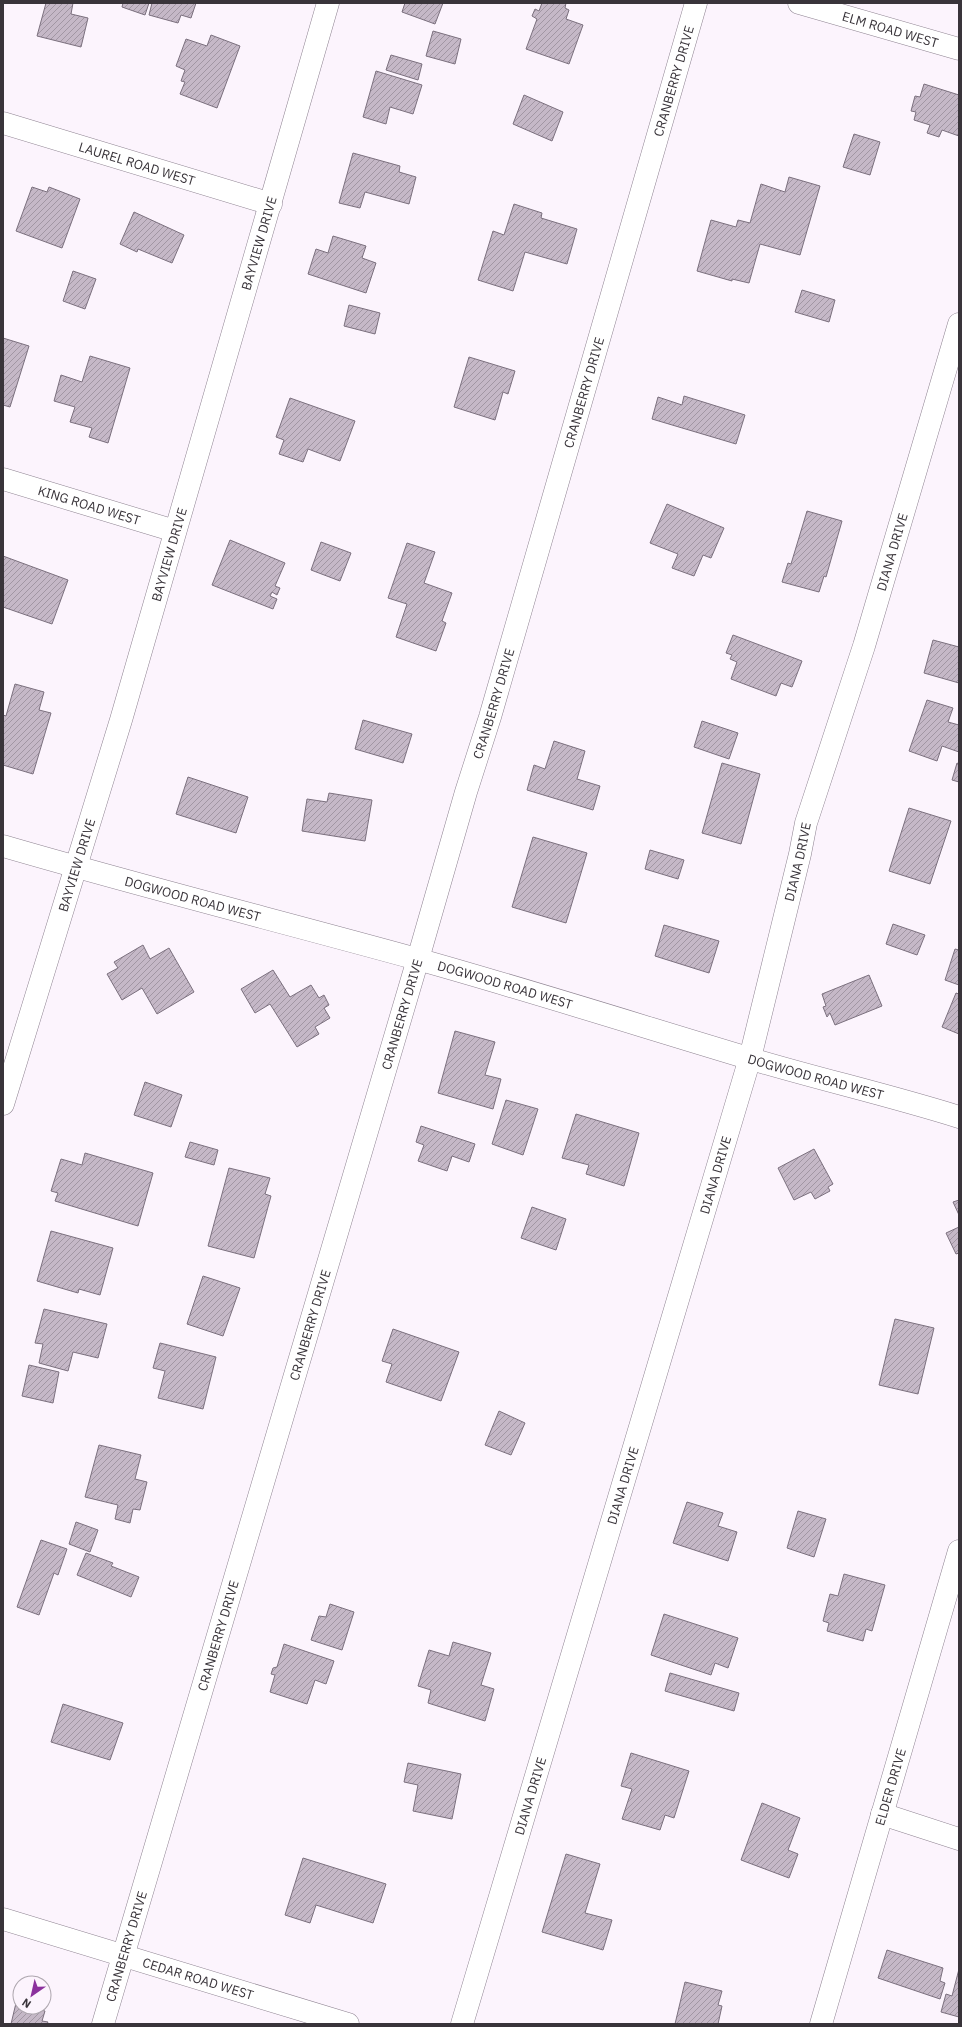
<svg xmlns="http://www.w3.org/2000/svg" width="962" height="2027" font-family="'IBM Plex Sans',sans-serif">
<defs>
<pattern id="building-hatch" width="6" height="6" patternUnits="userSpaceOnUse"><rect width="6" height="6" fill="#c5b8c7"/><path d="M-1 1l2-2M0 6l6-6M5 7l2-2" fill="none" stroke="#a196a3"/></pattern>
</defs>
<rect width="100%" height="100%" fill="#fcf4fd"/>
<path fill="url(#building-hatch)" stroke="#7b707e" d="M46,3H73L71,14L88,18L81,47L37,36Z
M123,3H149L145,15L122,7Z
M152,3H196L191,18L181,15L178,23L149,15Z
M405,3H443L435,24L402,12Z
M542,3H566L565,8L569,10L566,19L583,25L569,64L526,49L537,19L532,16L535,9L539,11Z
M433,31L461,39L455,64L426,56Z
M211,35L240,46L217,108L180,94L185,82L181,81L185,70L176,66L186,39L207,46Z
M391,55L422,64L418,80L386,70Z
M376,71L422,85L413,114L390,107L386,124L363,117Z
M924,84L959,95V136L942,130L939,137L927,133L930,125L914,120L916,112L911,111L915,96L920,97Z
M524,95L563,112L552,141L513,124Z
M854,134L880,142L870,175L843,167Z
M353,153L400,166L399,172L416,177L409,204L365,192L360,208L339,203Z
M789,177L820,186L800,255L760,244L749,283L732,279V281L697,271L711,220L736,227L738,220L750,223L761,184L785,192Z
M32,187L47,192L49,187L80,199L62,248L16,231Z
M514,204L542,213L541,218L577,229L567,264L525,252L513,291L478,280L493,231L504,235Z
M134,212L184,235L172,263L138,249L137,252L120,244Z
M333,236L366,246L362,258L376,263L366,293L308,274L316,249L328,253Z
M73,271L96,279L85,309L63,301Z
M802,290L835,300L829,322L795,312Z
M349,305L380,313L375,334L344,326Z
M3,338L29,346L10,407L3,405Z
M90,356L130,368L108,443L89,437L92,428L70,422L75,407L54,401L61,375L82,382Z
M469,357L515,371L508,394L503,392L495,420L454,407Z
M684,396L745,415L736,444L652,419L658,397L682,405Z
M290,398L355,421L340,461L308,449L303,462L279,454L284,440L276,437Z
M667,504L724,528L711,558L703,555L694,576L672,568L678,554L650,543Z
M807,511L842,521L826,577L824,576L819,592L782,582L788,563L791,564Z
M230,540L285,563L275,586L280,588L277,595L272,592L270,596L277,599L273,609L212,585Z
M321,542L351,553L340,581L311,570Z
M407,543L435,552L424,583L452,593L442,621L446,623L436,651L396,637L407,604L388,598Z
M3,556L68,580L52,624L3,607Z
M733,635L802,661L792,687L781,683L776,696L731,679L737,662L730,659L732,655L726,653Z
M933,640L959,647V683L924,673Z
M15,684L44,692L39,710L51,713L33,774L3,765V715L6,716Z
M927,700L953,708L948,722L959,725V752L942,746L937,761L909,751Z
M363,720L412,734L403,763L355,749Z
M702,721L738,733L729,759L694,747Z
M554,741L585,751L577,779L600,786L593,810L527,790L534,765L545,769Z
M722,763L760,774L741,844L702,833Z
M957,763L959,764V782L952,780Z
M188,777L248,797L236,833L176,814Z
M329,793L372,800L365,841L302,831L307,799L327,802Z
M909,808L951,821L930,884L889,871Z
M533,837L587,853L566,923L512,907Z
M650,850L684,860L678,879L645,869Z
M893,924L925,935L917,955L886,944Z
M664,925L719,941L709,973L655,956Z
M143,945L150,959L169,948L194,992L157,1014L142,988L122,1000L107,974L118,968L114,962Z
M955,949L959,950V985L945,980Z
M273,970L290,997L311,985L319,998L324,995L329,1005L324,1008L330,1018L315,1027L319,1034L297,1047L270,1004L255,1013L241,989Z
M869,975L882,1006L835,1025L830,1013L827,1017L823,1007L826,1006L822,994Z
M956,993L959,994V1034L942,1027Z
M455,1031L495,1042L485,1075L501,1079L493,1109L438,1093Z
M145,1082L182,1095L171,1127L134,1115Z
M506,1100L538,1109L523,1155L492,1144Z
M576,1114L639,1133L624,1186L586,1174L589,1165L562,1158Z
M421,1126L475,1144L469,1162L452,1156L447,1171L418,1161L424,1145L416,1142Z
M190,1142L218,1150L214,1165L185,1157Z
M814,1149L833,1184L828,1187L830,1191L815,1199L811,1192L794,1200L778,1168Z
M85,1153L153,1173L138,1226L55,1201L58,1193L51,1191L61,1159L82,1165Z
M229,1168L270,1178L265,1194L271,1196L254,1258L208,1246Z
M959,1200V1215L953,1202Z
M532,1207L566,1219L556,1250L521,1238Z
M959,1227V1253L956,1254L946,1233Z
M51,1231L113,1248L100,1295L79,1289L78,1293L37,1281Z
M203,1276L240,1288L223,1336L187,1324Z
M44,1309L107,1324L98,1358L73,1352L68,1371L39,1363L43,1344L35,1343Z
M895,1319L934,1328L918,1394L879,1385Z
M393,1329L459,1352L441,1401L386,1382L392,1364L382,1361Z
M160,1343L216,1357L203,1409L158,1398L165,1371L153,1368Z
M29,1365L59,1372L53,1403L22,1396Z
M499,1411L525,1423L511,1455L485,1445Z
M99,1445L141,1455L135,1479L147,1482L140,1510L133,1509L130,1523L115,1519L118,1505L85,1497Z
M687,1502L723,1513L718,1526L737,1532L728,1561L673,1543Z
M798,1511L826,1519L814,1557L787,1548Z
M76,1522L98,1530L90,1552L69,1544Z
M41,1540L67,1549L58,1575L54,1573L39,1615L17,1607Z
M86,1553L113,1563L111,1566L139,1577L131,1597L77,1575Z
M844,1574L885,1585L872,1631L866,1629L863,1641L827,1631L829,1623L823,1621L830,1594L838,1596Z
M330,1604L354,1612L342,1650L311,1640L319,1616L326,1617Z
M664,1614L738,1638L728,1668L715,1663L711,1675L651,1655Z
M453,1642L491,1653L481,1685L494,1689L485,1721L428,1703L431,1690L418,1686L429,1650L449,1656Z
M284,1644L334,1661L326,1684L315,1680L307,1704L270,1692L275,1675L271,1674L273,1668L277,1667Z
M670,1673L739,1693L734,1711L665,1691Z
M63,1704L123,1723L110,1760L51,1742Z
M631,1753L689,1771L674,1818L665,1815L660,1830L622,1819L632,1789L621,1786Z
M408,1763L461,1774L452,1819L413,1811L418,1785L404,1782Z
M762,1803L800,1818L788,1850L798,1854L789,1878L741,1860Z
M566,1854L600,1864L585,1913L612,1920L603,1950L542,1932Z
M303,1858L386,1884L373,1923L316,1905L310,1923L285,1915Z
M887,1950L943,1968L940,1981L945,1983L940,1999L878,1978Z
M959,1969V2017L941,2012L946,1994L952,1996Z
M685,1982L722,1991L718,2005L722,2006L718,2024H675Z
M16,2003L20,2004V2007H31L45,2011L42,2021L48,2022L47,2024H11Z"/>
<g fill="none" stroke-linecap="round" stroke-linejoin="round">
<g stroke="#8f8492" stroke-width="23">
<g id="minor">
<path id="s1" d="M799,3L959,49"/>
<path id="s2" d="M3,123L271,204"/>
<path id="s3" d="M3,479L175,531"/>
<path id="s4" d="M3,846C140,886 279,921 417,959C528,990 638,1025 748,1058C818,1079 889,1095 959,1117"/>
<path id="s5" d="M3,1104L121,720L328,3"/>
<path d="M882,1814L959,1839"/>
<path id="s6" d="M3,1919L348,2024"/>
<path id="s7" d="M103,2024L418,959L466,792L490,717L696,3"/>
<path id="s8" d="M462,2024L750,1058L800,854L806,823L864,646L959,324"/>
<path id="s9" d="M821,2024L959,1551"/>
</g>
</g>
<use href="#minor" stroke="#fff" stroke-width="22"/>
</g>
<g text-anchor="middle" stroke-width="3" stroke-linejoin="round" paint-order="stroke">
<g font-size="13" fill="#39343a" stroke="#fcf4fd">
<text dy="5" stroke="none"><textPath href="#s1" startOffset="95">ELM ROAD WEST</textPath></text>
<text dy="5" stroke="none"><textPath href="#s7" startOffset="2025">CRANBERRY DRIVE</textPath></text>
<text dy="5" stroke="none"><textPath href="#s2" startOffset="140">LAUREL ROAD WEST</textPath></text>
<text dy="5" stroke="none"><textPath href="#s5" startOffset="898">BAYVIEW DRIVE</textPath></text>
<text dy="5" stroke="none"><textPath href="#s7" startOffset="1701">CRANBERRY DRIVE</textPath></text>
<text dy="5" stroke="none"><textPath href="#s3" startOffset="90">KING ROAD WEST</textPath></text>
<text dy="5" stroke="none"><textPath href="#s8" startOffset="1534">DIANA DRIVE</textPath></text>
<text dy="5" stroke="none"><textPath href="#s5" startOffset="574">BAYVIEW DRIVE</textPath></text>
<text dy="5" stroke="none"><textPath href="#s7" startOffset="1377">CRANBERRY DRIVE</textPath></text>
<text dy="5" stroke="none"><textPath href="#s8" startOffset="1210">DIANA DRIVE</textPath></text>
<text dy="5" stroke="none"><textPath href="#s5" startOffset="250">BAYVIEW DRIVE</textPath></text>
<text dy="5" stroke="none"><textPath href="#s4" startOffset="197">DOGWOOD ROAD WEST</textPath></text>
<text dy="5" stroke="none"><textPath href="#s4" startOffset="521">DOGWOOD ROAD WEST</textPath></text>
<text dy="5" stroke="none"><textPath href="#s7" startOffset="1053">CRANBERRY DRIVE</textPath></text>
<text dy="5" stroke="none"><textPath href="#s4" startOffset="845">DOGWOOD ROAD WEST</textPath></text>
<text dy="5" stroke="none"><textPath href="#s8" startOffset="886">DIANA DRIVE</textPath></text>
<text dy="5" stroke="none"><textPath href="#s7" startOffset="729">CRANBERRY DRIVE</textPath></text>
<text dy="5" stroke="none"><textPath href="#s8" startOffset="562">DIANA DRIVE</textPath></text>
<text dy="5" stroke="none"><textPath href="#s7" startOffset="405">CRANBERRY DRIVE</textPath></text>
<text dy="5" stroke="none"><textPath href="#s9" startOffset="247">ELDER DRIVE</textPath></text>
<text dy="5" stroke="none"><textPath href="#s8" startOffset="238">DIANA DRIVE</textPath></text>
<text dy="5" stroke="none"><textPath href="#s7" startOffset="81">CRANBERRY DRIVE</textPath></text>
<text dy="5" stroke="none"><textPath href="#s6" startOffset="204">CEDAR ROAD WEST</textPath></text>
</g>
</g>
<rect width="962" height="2027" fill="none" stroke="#39343a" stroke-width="8"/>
<g transform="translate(32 1995) rotate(214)"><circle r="19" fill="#fcf4fd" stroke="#aea7af"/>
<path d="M0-3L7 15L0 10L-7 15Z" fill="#8b319d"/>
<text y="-6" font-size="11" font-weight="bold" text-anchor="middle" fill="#39343a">N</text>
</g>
</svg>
